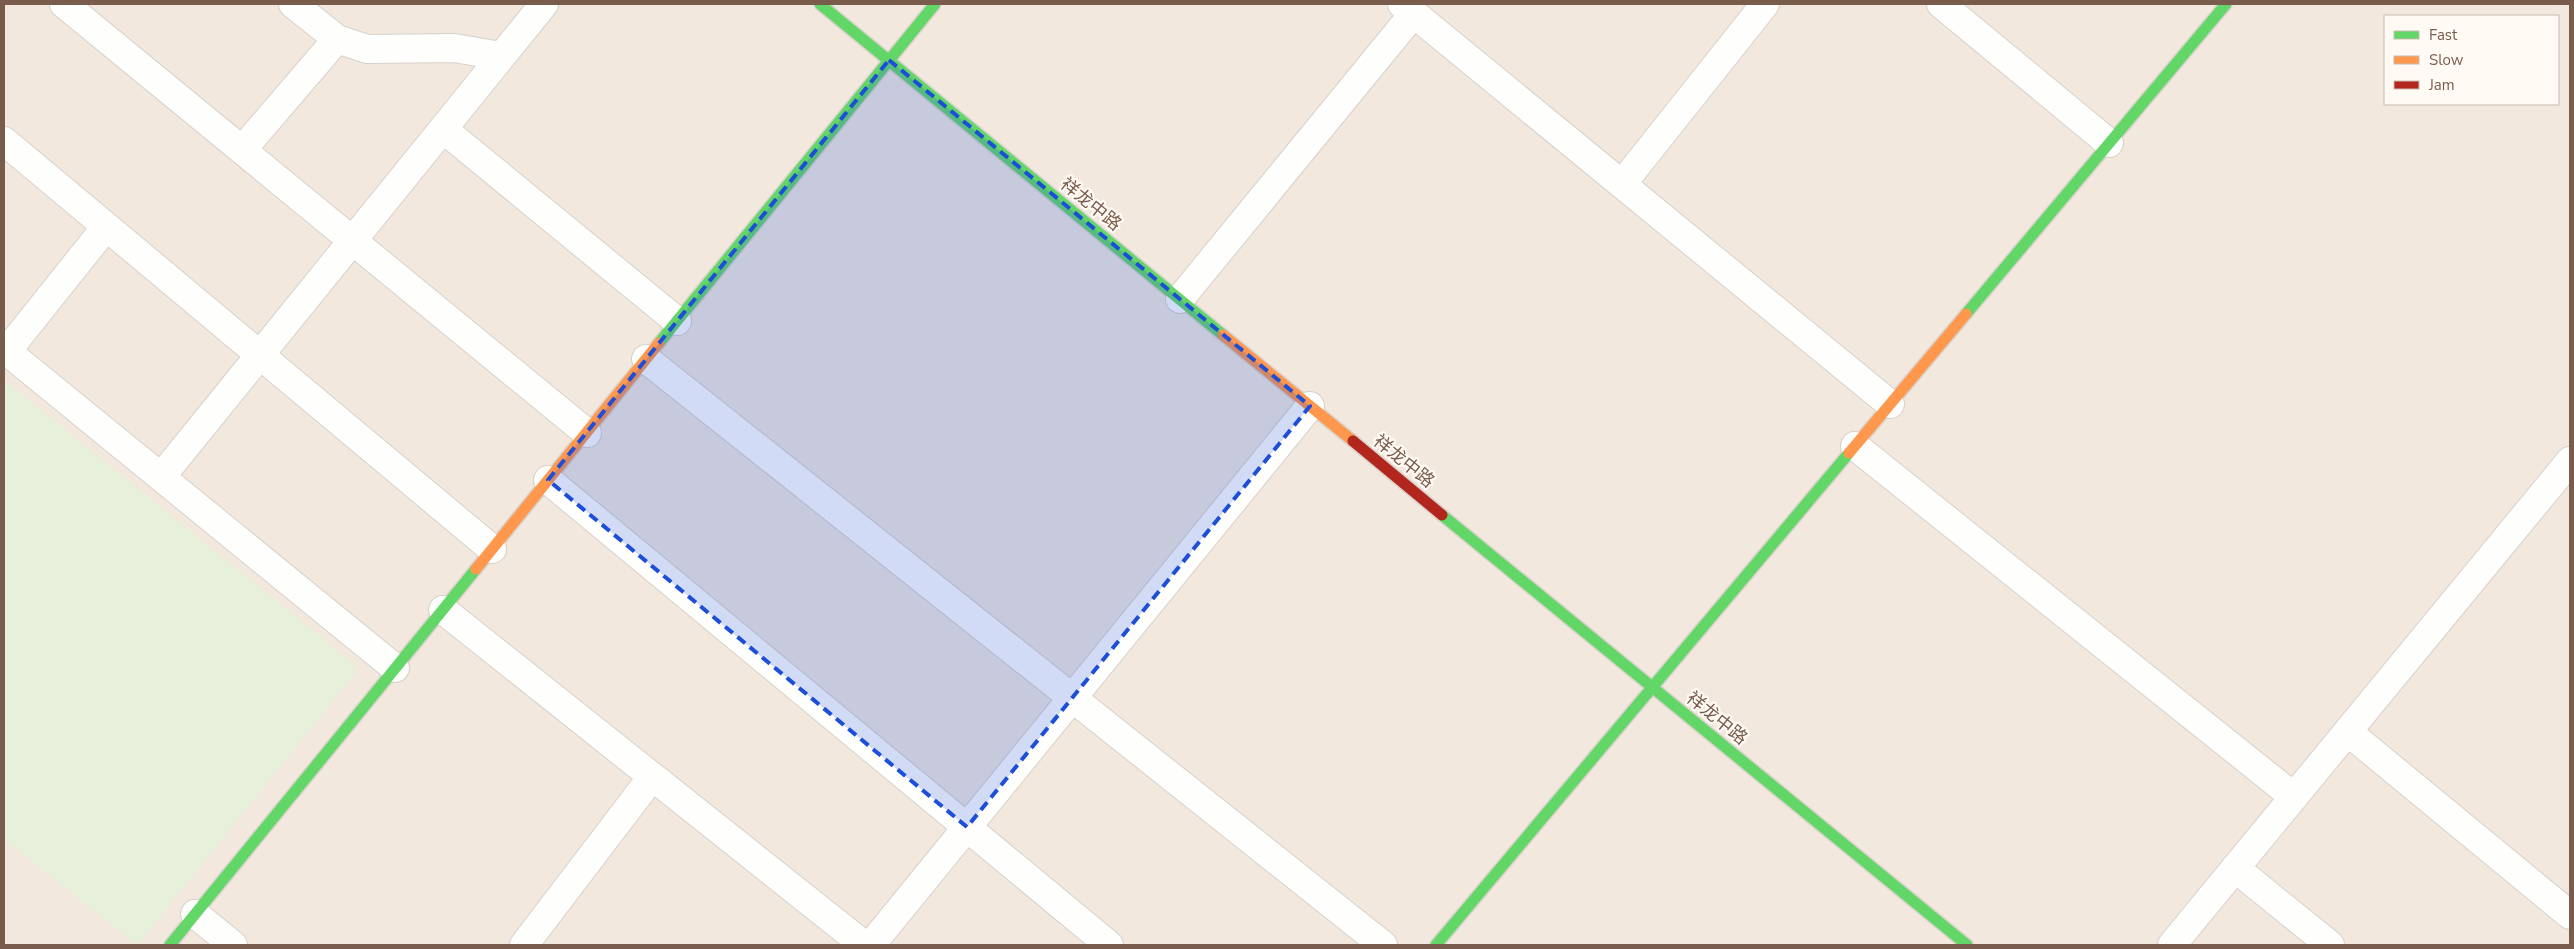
<svg xmlns="http://www.w3.org/2000/svg" width="2574" height="949" font-family="'Nunito Sans','Noto Sans SC',sans-serif">
<rect width="100%" height="100%" fill="#f9f5f0"/>
<path fill="#f2e8de" fill-rule="evenodd" d="M4,4H2570V945H4ZM2385,16H2558V104H2385Z"/>
<path fill="#e7f0db" d="M4,380L359,668L137,945L4,839Z"/>
<g fill="none" stroke-linecap="round" stroke-linejoin="round">
<g stroke="#d7d1cb" stroke-width="30">
<path id="street" d="M64,4L587,433
M293,4L337,39L367,49L454,48L501,56
M1402,4L1890,404
M1941,4L2109,143
M443,129L677,321
M4,141L492,549
M242,150L337,39
M1622,184L1765,4
M1180,299L1414,13
M4,349L395,668
M7,351L106,227
M646,359L1383,945
M1855,446L2294,797
M161,477L544,4
M548,480L1109,945
M443,610L864,945
M2348,732L2570,915
M2235,868L2330,945
M195,914L233,945
M524,945L652,777
M871,945L1310,406
M2172,945L2570,461"/>
</g>
<g stroke="#d9d2cb" stroke-width="14">
<path id="fast" d="M820,4L1223,335
M1966,314L2226,4
M659,343L935,4
M1442,515L1967,945
M170,945L476,569
M1436,945L1849,453"/>
</g>
<g stroke="#d9d2cb" stroke-width="14">
<path id="slow" d="M1223,335L1353,441
M1849,453L1966,314
M476,569L659,343"/>
</g>
<g stroke="#d9d2cb" stroke-width="14">
<path id="jam" d="M1353,441L1442,515"/>
</g>
<use href="#street" stroke="#fefefd" stroke-width="28"/>
<use href="#fast" stroke="#63d668" stroke-width="11"/>
<use href="#slow" stroke="#ff974d" stroke-width="11"/>
<use href="#jam" stroke="#b3261e" stroke-width="11"/>
</g>
<path fill="#1d4ed8" fill-opacity="0.2" stroke="#1d4ed8" stroke-width="4" stroke-dasharray="10 6" stroke-linejoin="round" d="M889,60L1310,406L967,827L548,480Z"/>
<g text-anchor="middle" stroke-width="4.5" stroke-linejoin="round" paint-order="stroke">
<g font-size="18" fill="#7a5c4d" stroke="#fffaf3">
<text transform="translate(1091 204) rotate(39)" y="6">祥龙中路</text>
<text transform="translate(1404 461) rotate(39)" y="6">祥龙中路</text>
<text transform="translate(1717 718) rotate(39)" y="6">祥龙中路</text>
</g>
</g>
<rect width="2574" height="949" fill="none" stroke="#7a5c4d" stroke-width="10"/>
<rect x="2384" y="15" width="175" height="90" fill="#fffaf3" stroke="#cabbb1"/>
<rect x="2394" y="31" width="25" height="8" fill="#63d668" stroke="#cabbb1"/>
<text x="2429" y="40" font-size="15" fill="#7a5c4d">Fast</text>
<rect x="2394" y="56" width="25" height="8" fill="#ff974d" stroke="#cabbb1"/>
<text x="2429" y="65" font-size="15" fill="#7a5c4d">Slow</text>
<rect x="2394" y="81" width="25" height="8" fill="#b3261e" stroke="#cabbb1"/>
<text x="2429" y="90" font-size="15" fill="#7a5c4d">Jam</text>
</svg>
